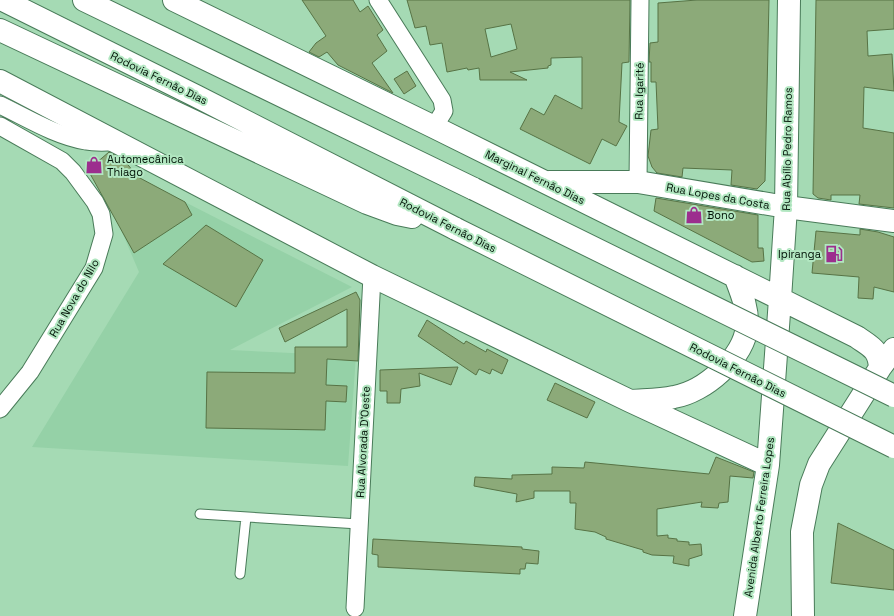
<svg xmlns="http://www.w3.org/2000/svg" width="894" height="616" font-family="'Space Grotesk',sans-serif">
<rect width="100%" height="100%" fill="#a5dab4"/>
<path fill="#95d1a7" d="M179,199L352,287L230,350L356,356L348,466L32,447L139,272L122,232Z"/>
<path fill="#8caa79" stroke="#577345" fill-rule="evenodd" d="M302,0H353L360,12L368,6L383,30L377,35L387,51L372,63L393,93L338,65L327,52L319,57L309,52L316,43L326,36Z
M407,0H630L629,62L622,63L619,122L627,126L616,146L602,139L590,164L520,129L531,108L544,115L555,95L582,109V57L551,58V65L548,66V68L510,72L527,80H480L479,68L468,70L467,68L447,72L442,43L430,45L426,26L415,28ZM511,24L517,49L491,57L485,29Z
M697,0H769L765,181L757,189L731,185L732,170L683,168L682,177L657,173L652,167L648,156L651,130L658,129L656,82H651V62H649L650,43L658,42V3Z
M816,0H894V29L867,31L868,56L892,54L894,91L864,87L863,128L894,133V208L859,204L860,195H831V200L818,198L813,194Z
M407,71L416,86L404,94L394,79Z
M109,152L124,160L138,177L185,202L192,215L134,253L88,170Z
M656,198L758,215V248H763L764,261L752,262L654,211Z
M206,225L263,260L236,307L163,264Z
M860,229L878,232L894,237V292L874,287L873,299L858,298L859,277L812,273L816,231L860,235Z
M356,292L360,300L358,361L327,359L326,385L347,386L346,402L326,401L325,430L206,428L207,372L295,373V347H347V309L285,342L279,328Z
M427,320L464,344L466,341L486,352L487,349L508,360L502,374L492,369L490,374L479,369L476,375L418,336Z
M458,367L451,385L419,373L420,386L401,389L400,403H387V391H380V370Z
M555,383L595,402L587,418L547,400Z
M716,457L754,472L753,478L730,476L728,502L719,503L718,508L701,507L702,502L657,509V536L668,535V538L677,539V541L689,542V545L701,544L702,555L689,559V566L673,563L674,556L652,555L643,552V550L606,539V537L595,532L575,529L576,503H570V491H534V498L516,502L517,494L474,486L475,477L512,479V475L552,474V467L584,468L585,462L709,474Z
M838,523L894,550V590L831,583Z
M373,539L522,547V549L539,551L538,564L526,563L525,569H520V574L378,567V555L372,554Z"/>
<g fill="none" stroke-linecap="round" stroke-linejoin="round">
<g stroke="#497b59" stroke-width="11">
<path id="lane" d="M200,514L359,524
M240,574L246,517"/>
</g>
<g stroke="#497b59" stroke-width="19">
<path id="street" d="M378,0L442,100L444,111L434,127
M0,105C27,118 56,136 86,141C95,143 105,142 114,142
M0,126L62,161L73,172L95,202L101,214L104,234L94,268L30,372L0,409
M638,182L640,0
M355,608L372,276"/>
</g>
<g stroke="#497b59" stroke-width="24">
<path id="secondary" d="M786,207L894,221"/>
</g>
<g stroke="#497b59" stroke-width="24">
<path id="primary" d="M174,0L434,127L857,337C871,347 879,349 880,368
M0,81L372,276L630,401L768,465
M549,182H638L786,207
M632,401C645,400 661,400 674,397C704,392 744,358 747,326C748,308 741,292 735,276
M745,616L768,465L780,299L786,207L789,0
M803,616L802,532L811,485L819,464L880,368L894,349"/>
</g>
<g stroke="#497b59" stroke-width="24">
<path id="highway" d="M3,0L196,96L456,229
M84,0L474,189
M0,30L367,203L397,214L412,217"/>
</g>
<use href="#lane" stroke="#fff" stroke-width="9"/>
<use href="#street" stroke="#fff" stroke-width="17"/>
<use href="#secondary" stroke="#fff" stroke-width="22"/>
<use href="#primary" stroke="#fff" stroke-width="22"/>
<use href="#highway" stroke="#fff" stroke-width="22"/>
<g stroke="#497b59" stroke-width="24" stroke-linecap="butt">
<path id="highway-bridge" d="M474,189L894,396
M456,229L894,447"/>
</g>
<use href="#highway-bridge" stroke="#fff" stroke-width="22"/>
</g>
<defs>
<g id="shop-bare" transform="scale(1.38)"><path d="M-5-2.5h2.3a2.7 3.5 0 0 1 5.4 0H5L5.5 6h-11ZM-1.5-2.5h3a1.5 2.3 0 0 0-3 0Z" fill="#9c2e8e" stroke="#b2e7c1" stroke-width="2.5" paint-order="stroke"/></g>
<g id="fuel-bare" transform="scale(1.38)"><path d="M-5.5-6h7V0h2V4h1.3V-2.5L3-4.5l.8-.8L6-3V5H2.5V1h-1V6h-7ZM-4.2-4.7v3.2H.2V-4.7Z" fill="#9c2e8e" stroke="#b2e7c1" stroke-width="2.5" paint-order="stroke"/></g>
</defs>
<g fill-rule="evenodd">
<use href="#shop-bare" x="94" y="165"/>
<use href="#shop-bare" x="694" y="215"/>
<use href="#fuel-bare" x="834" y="254"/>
</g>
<g text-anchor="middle" stroke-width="4" stroke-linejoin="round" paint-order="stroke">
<g font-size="11" fill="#011206" stroke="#b2e7c1">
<text transform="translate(159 78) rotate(26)" y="4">Rodovia Fernão Dias</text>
<text transform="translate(639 91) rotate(-89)" y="4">Rua Igarité</text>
<text transform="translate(787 149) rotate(-89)" y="4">Rua Abílio Pedro Ramos</text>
<text transform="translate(535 177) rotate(26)" y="4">Marginal Fernão Dias</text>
<text transform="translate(718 196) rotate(10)" y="4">Rua Lopes da Costa</text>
<text transform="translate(448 225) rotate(27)" y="4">Rodovia Fernão Dias</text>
<text transform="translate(74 298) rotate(-60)" y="4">Rua Nova do Nilo</text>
<text transform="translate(738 370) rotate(27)" y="4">Rodovia Fernão Dias</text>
<text transform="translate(363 442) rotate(-87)" y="4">Rua Alvorada D'Oeste</text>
<text transform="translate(759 517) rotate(-82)" y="4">Avenida Alberto Ferreira Lopes</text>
</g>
<g font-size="11" fill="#011206" stroke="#b2e7c1" text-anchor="start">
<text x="107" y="163">Automecânica<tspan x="107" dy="13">Thiago</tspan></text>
<text x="707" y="219">Bono</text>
<text x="821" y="258" text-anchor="end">Ipiranga</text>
</g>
</g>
</svg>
